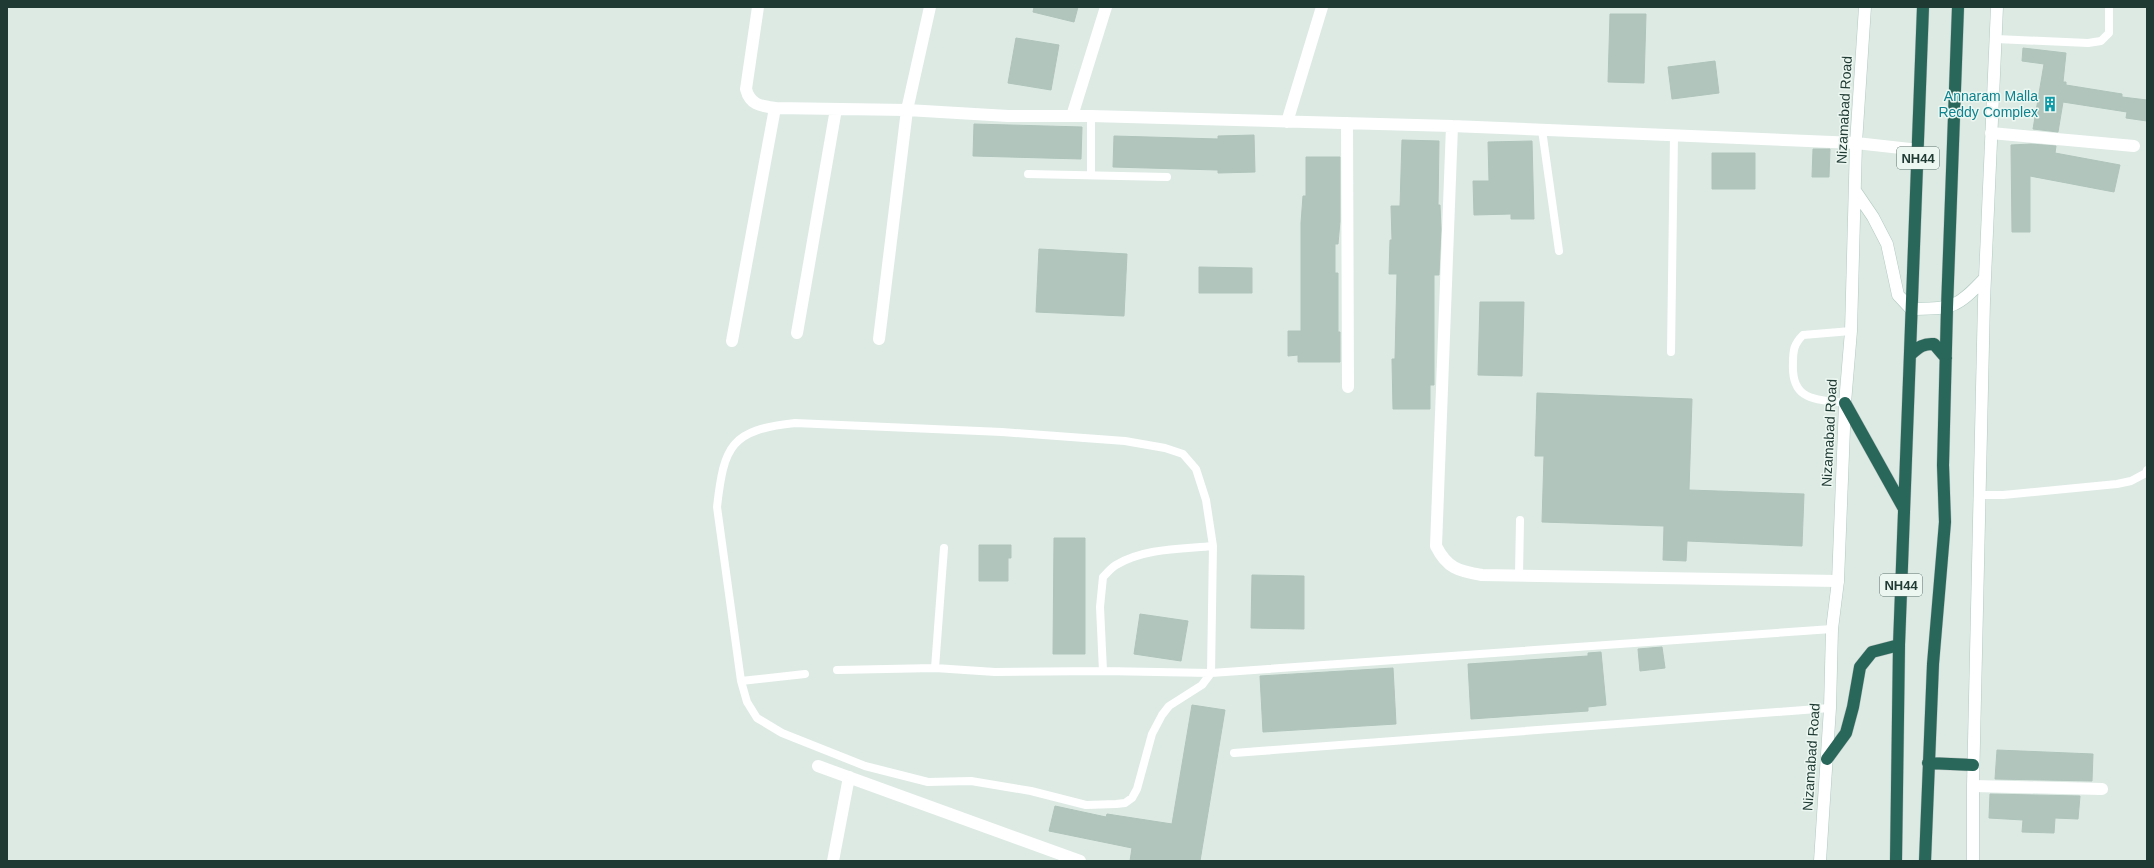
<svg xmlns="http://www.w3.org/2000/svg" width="2154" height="868" font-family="Arial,sans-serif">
<rect width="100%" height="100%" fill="#ddeae4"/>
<path fill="#b2c5bd" stroke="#afc4bb" d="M1034,7H1078L1074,22L1033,12Z
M1610,14H1646L1644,83L1608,82Z
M1016,38L1059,45L1051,90L1008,83Z
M2023,48L2066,53L2063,82H2066V85L2122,94V97L2147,100V121L2126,118L2127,112L2063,102L2058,132L2033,129L2044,64L2022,61Z
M1715,61L1719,93L1672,99L1668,67Z
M974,124L1082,127L1081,159L973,156Z
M1254,135L1255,172L1218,173V170L1113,167L1114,136L1218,139V136Z
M1402,140L1439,141L1438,205H1440L1441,229L1439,275H1434V385H1430V409H1393L1392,359H1395L1397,274H1389L1390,240H1392L1391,206H1400Z
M1532,141L1534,219H1511V214L1474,215L1473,181H1489L1488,142Z
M2031,144L2056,146L2055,153L2120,165L2114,192L2030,176V232H2012L2011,145Z
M1813,149H1830L1829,177H1812Z
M1712,153H1755V189H1712Z
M1306,157H1340V221L1338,244H1335V273H1338V332H1340V362H1298V355L1288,356V331H1301V223L1303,196H1306Z
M1039,249L1127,254L1124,316L1036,312Z
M1199,267L1252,268V293H1199Z
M1480,302H1524L1522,376L1478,375Z
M1537,393L1692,399L1689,490L1804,494L1802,546L1687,541L1686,561L1663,560L1664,526L1542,522L1544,456H1535Z
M1054,538H1085V654H1053Z
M979,545H1011V558H1008V581H979Z
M1252,575L1304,576V629L1251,628Z
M1140,614L1188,621L1181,661L1134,654Z
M1662,647L1665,668L1640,671L1638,649Z
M1601,652L1606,705L1588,707V711L1471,719L1468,664L1588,656V653Z
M1393,668L1396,724L1263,732L1260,676Z
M1192,705L1225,710L1200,861H1130L1132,848L1049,831L1055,806L1106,817L1107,814L1172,824Z
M1997,750L2093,754L2092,781L1995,779Z
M1990,794L2080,796L2078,819L2055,818L2054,833L2022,832L2023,820L1989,818Z"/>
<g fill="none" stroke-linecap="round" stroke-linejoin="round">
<g stroke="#b0cac0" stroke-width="13">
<path id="secondary" d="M1856,192L1873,217L1887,244L1898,295L1911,309C1953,308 1956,309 1985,278
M1820,861L1830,708L1832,629L1838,581L1845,403L1851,331L1856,143L1865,7
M1973,861V786L1984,300L1997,7"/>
</g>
<g stroke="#bcc4c2" stroke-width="13">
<path id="highway" d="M1910,355C1918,348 1923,343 1934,344L1946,358
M1845,403L1903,507
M1827,759L1846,733L1853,707L1860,667L1872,652L1899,645
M1928,763L1973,765
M1896,861L1899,645L1923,7
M1925,861L1933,664L1945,522L1943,465L1947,308L1958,7"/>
</g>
<path stroke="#fff" stroke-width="8" d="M1996,39L2088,43L2101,41L2109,33V7
M1542,130L1559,251
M1028,174L1167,177
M1091,174V116
M1671,352L1674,135
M1845,403C1815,399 1791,401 1793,363C1793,350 1794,344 1803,335L1851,331
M795,423L1002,432L1125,441L1165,448L1183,454L1196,469L1206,500L1213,546L1211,673L1202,685L1169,706L1162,715L1152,734L1137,789L1132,798L1125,803L1116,804L1086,805L1031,791L971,781L928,782L865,766L782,733L757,718L747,702L741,681L717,507C724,445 731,430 795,423Z
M1980,495H2003L2117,484L2131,481L2146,473L2147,470
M1519,574L1520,520
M935,668L944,548
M837,670L935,668L995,672L1103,671L1211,673L1832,629
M1103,671L1100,607L1103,577C1107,573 1111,568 1116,565C1144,548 1182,549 1213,546
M741,681L805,674
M1234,753L1830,708"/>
<path stroke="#fff" stroke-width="12" d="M758,7L746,89C750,105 761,106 775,108L907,110L1008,116H1091L1452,126L1856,143L1919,150
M1072,116L1106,7
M1287,122L1322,7
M1347,123L1348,387
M1452,126L1436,546C1447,568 1458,571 1482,575L1838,581
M1991,133L2134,146
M797,333L836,109
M879,339L907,110L930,7
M732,341L775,108
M818,766L1080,861
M1973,786L2102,789
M833,861L849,777"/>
<use href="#secondary" stroke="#fff" stroke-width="12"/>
<use href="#highway" stroke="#29675a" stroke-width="12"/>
</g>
<defs>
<g id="building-bare" transform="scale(1.2)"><path d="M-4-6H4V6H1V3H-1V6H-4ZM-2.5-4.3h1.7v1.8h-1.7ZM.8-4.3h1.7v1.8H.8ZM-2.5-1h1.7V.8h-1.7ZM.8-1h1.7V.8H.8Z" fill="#0f9aa8" stroke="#edf7f2" stroke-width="2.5" paint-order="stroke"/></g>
</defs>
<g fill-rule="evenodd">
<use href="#building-bare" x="2050" y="104"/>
</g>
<g text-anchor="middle" stroke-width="3" stroke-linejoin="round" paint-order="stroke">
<g fill="#edf7f2" stroke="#5c736c" stroke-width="1">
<rect x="1897" y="147" width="42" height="22" rx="3"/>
<rect x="1880" y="574" width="42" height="22" rx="3"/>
</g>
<g font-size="13" font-weight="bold" fill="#1e3a32">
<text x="1918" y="163">NH44</text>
<text x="1901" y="590">NH44</text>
</g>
<g font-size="14" fill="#0d838f" stroke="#edf7f2" text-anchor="end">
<text x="2038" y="101">Annaram Malla<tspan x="2038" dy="16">Reddy Complex</tspan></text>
</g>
<g font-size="14" fill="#1e3a32" stroke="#edf7f2">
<text transform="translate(1844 110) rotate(-87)" y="5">Nizamabad Road</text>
<text transform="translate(1829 433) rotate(-87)" y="5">Nizamabad Road</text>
<text transform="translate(1811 757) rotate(-86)" y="5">Nizamabad Road</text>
</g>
</g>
<rect width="2154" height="868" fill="none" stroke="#1e3a32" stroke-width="16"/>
</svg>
